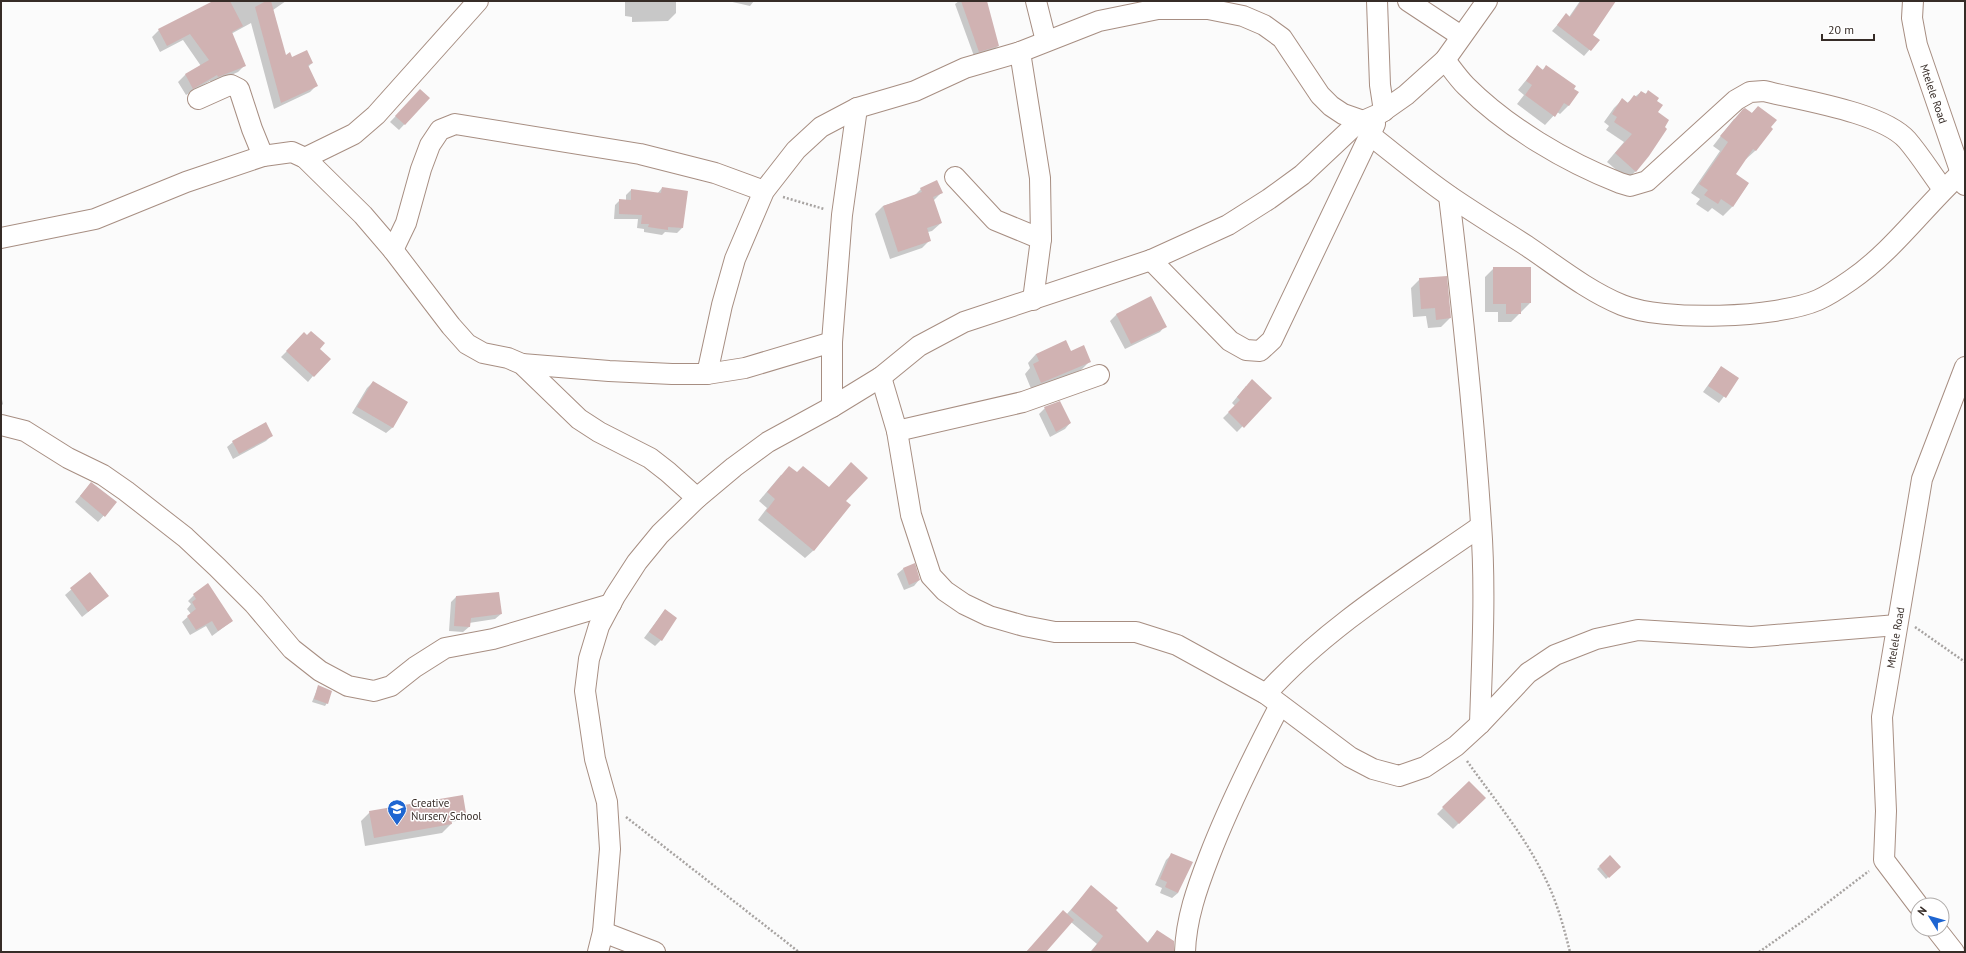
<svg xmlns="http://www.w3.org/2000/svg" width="1966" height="953" font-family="'PT Sans',sans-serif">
<rect width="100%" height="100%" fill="#fbfbfb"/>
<path fill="#0003" d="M215,1H286L273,10L285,56L312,63L308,67L317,85L310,92L274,109L251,23L231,34L245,65L238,72L211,84L210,81L186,95L178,82L185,75L201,66L183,40L160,52L152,37L159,30Z
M625,1H676V13L668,21L632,22V17L625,16Z
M728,1H754L750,6Z
M959,1H986L998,46L993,51L974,56L955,4Z
M1580,1H1615L1592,35L1598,40L1584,56L1552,31L1566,15L1569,17Z
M1537,67L1542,70L1546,67L1573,89L1569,105L1560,114L1557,112L1545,125L1517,104L1524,95L1518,90Z
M1641,92L1645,94L1648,92L1656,101L1636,171L1627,179L1607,162L1624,142L1606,130L1609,126L1604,122L1614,108L1622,100L1627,103Z
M415,96L429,98L399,130L390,122Z
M1758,107L1771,129L1755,151L1746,159L1745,158L1734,174L1748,184L1732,207L1723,216L1712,208L1708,212L1696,204L1700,199L1691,193L1720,151L1713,146L1734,119L1751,114Z
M662,188L682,228L677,233L665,232L662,235L644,232V229L637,228L638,219H614L615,205L620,200H626V195L631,190L657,194Z
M921,189L942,192L933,201L941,223L932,231L928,232L930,240L922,248L890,259L875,214L883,206L914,196Z
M1494,268L1530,303L1511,322H1498V312H1485V277Z
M1420,279L1450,318L1441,327L1428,328L1426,316L1413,317L1411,288Z
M1151,297L1165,326L1160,332L1125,349L1110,321L1116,315Z
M304,334L319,349L313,376L308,382L281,357Z
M1070,352L1090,361L1081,370L1032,391L1025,374L1030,368L1028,363L1036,354Z
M1721,367L1738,378L1719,403L1703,392Z
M373,382L407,402L392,428L386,433L352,413L367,388Z
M1246,386L1270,398L1237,432L1223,418L1235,406L1232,403Z
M1,395L3,404L1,406Z
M1045,408L1070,423L1065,429L1050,437L1039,414Z
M272,435L266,441L233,459L227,447L233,442Z
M797,473L844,501L814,550L805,558L758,520L767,508L759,501L781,475Z
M91,483L116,502L98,522L75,502Z
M914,564L919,580L914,586L904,590L897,574L903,569Z
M90,573L102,601L82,617L65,595Z
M194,595L232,621L212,636L206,626L190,635L182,622L191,614L187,609L191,604L188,601Z
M456,597L501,614L495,619L469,623V627L463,632L449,631L451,602Z
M665,610L661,640L655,646L644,638Z
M318,687L327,703L325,706L312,702Z
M1469,782L1484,798L1453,829L1437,814Z
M370,812H465L456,821L451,822V824L442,833L365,846L361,821Z
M1172,854L1178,893L1172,898L1160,893L1162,888L1155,885L1166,860Z
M1610,857L1619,867L1606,879L1597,869Z
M1091,887L1146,944L1157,931L1173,952H1090L1097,944L1071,922L1045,952H1026L1066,915Z"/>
<path fill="#d0b2b2" d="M213,1H230L243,26L232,32L246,66L218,77L217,75L193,89L185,74L209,60L190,34L167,46L158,29Z
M266,1H271L286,55L290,52L292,57L307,50L313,63L308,65L318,86L281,103L255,7Z
M961,1H987L999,46L979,52Z
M1581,1H1616L1593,35L1600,40L1591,51L1557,25L1566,13L1570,17Z
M1537,65L1543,70L1546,65L1576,86L1574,89L1579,92L1569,106L1564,103L1555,117L1525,95L1532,85L1526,81Z
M420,89L430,98L405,125L395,116Z
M1648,90L1659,98L1657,101L1663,105L1658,112L1669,120L1665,127L1667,129L1649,156L1636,172L1615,153L1632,134L1614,122L1617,117L1612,114L1622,98L1628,103L1634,95L1637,97L1641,91L1646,94Z
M1758,106L1777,120L1771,127L1773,129L1756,151L1753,149L1736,174L1749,183L1733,207L1721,199L1718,204L1704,195L1708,190L1699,184L1728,142L1720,136L1743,109L1745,108L1752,113Z
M937,180L943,193L933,197L942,223L927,228L931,241L898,252L883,206L922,192L920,188Z
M662,187L688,191L683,228L668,227V230L648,227L649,224H641L642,215L619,214V199L631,200V189L661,193Z
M1493,267H1531V303H1521V314H1506V304H1493Z
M1447,276L1451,318L1436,320L1435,308L1421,309L1419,278Z
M1151,296L1167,327L1131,344L1116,314Z
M311,331L325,343L320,349L331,359L314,377L286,351L304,332L307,335Z
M1066,340L1071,351L1084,345L1091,362L1041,383L1033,364L1039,361L1036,354Z
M1721,366L1739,378L1726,398L1708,386Z
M1252,379L1272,398L1244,428L1228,412L1240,400L1237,397Z
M373,381L408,402L393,428L357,407Z
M1060,401L1071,423L1056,432L1044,407Z
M266,422L273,436L239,454L232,441Z
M851,462L868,478L846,501L851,505L814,551L766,511L775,499L767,492L789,466L797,472L803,466L829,487Z
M91,482L117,502L105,517L80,496Z
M915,563L920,580L909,585L903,568Z
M90,572L109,596L88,612L70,588Z
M208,583L233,621L218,631L212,621L196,630L187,616L196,609L192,602L196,599L193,594Z
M499,592L502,614L471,618L470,627L454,626L456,596Z
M665,609L677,618L662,641L649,632Z
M318,685L332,691L328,704L314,699Z
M1469,781L1486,798L1459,824L1442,807Z
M463,795L466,813L451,816L452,824L374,838L369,811Z
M1171,853L1193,862L1178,893L1165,887L1167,882L1160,879Z
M1610,855L1621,867L1609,878L1599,866Z
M1091,885L1118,908L1116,910L1148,943L1157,930L1174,941V952H1091L1103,936L1071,910Z
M1063,910L1074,920L1046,952H1026Z"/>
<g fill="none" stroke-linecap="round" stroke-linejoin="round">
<g stroke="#a78e82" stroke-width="22">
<g id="minor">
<path d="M1036,1L1046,41"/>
<path d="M1377,1L1380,85L1384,111"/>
<path d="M1408,1L1461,36"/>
<path id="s1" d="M1913,1L1912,18L1917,45L1965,185"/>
<path d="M1020,52L1040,178L1041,239L1033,300"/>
<path d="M1445,60C1452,69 1458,78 1466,86C1507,127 1566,162 1620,183L1630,186L1647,181L1736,100L1750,92L1764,91C1800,100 1882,112 1907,140C1920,155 1931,173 1943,189"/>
<path d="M198,99L227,86L231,85L239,89L252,129L263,156"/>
<path d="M1370,135C1397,156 1423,178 1451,197C1476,214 1502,230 1527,246C1558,267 1588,291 1622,305C1663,322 1777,318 1818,300C1829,295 1841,287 1851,280C1892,252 1924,207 1961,173"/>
<path d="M305,158L354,134L376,115L478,1"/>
<path d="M955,177L995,220L1041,239"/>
<path d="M1449,196C1462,305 1474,415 1481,524C1486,591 1482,658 1480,724"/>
<path d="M1,238L95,219L186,182L263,156L292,152L305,158L363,215L393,250L451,326L467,344L483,353L508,358L522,364L579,419L599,432L650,458L668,472L697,498"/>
<path d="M393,250L406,223L421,169L430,145L440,130L455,124L640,154L715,173L764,191"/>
<path d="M1151,260L1230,341L1246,350L1260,351L1272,340L1375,124"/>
<path d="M522,364L609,371L672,374H707L745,368L832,342"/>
<path d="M707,374L722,305L735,259L764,191L796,150L821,127L857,108L915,91L965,68L1020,52L1099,21L1158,9H1208L1243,16L1264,25L1282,38L1320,95L1331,106L1343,114L1363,121"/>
<path d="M881,377L897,431L911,515L931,576L945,591L964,604L989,616L1024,626L1055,632H1136L1177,645L1266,694L1350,757L1373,769L1399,776L1425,767L1456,746L1480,724L1528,673L1555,655L1596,639L1638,630L1751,637L1897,625"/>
<path d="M832,407V342L842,215L857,108"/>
<path d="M1,425L25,431L68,458L103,475L126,491L185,537L217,567L254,604L292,649L320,671L348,686L374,691L391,686L415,667L445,648L493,639L611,604"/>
<path d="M897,431L1023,402L1099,375"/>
<path d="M1266,694C1326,627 1408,577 1481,526"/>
<path id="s2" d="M1918,905L1884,860L1886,811L1882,717L1922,479L1965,367"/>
<path d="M1936,929L1954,952"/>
<path d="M603,932L655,952"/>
<path d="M598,952L603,932L610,849L607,802L595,759L585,691L589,659L599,626L615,596L637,562L660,534L697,498L734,467L768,442L832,407L881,377L919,346L964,322L1151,260L1228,225L1269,199L1302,175L1351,129L1363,121L1379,114L1406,95L1445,60L1487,1"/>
<path d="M1185,952C1186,919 1197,888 1209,857C1229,805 1254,755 1280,705"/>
</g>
</g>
<path stroke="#a7a3a1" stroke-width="2.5" stroke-dasharray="2 2" stroke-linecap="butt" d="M783,197L824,209
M1915,627L1965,662
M1467,761C1494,799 1526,837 1546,880C1557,902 1564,928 1570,952
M626,817L799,952
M1759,952L1806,919L1869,871"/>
<use href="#minor" stroke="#fff" stroke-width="20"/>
</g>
<defs>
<g id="school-pin" transform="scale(1)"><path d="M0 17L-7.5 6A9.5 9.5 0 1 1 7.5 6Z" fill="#1e65d1" stroke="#fff"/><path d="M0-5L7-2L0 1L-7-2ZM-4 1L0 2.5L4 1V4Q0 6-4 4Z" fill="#fff"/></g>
</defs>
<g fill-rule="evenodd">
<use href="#school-pin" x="397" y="809"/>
</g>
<g text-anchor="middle" stroke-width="3" stroke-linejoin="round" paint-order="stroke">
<g font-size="11" fill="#362c27" stroke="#fff">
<text dy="4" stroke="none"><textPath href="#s1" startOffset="96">Mtelele Road</textPath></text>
<text dy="4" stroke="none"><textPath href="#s2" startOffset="280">Mtelele Road</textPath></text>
</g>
<g font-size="11" fill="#362c27" stroke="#fff" text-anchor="start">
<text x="411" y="807">Creative<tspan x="411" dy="13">Nursery School</tspan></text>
</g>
</g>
<rect width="1966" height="953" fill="none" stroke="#362c27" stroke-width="4"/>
<g transform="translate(1930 917) rotate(307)"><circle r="19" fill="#ffffff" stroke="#afaba9"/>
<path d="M0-3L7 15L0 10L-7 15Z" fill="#1e65d1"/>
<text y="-6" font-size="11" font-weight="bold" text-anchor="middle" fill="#362c27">N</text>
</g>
<path d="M1822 34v6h52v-6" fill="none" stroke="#362c27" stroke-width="2"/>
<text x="1828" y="34" font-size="12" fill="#362c27" stroke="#ffffff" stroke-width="3" paint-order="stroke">20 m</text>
</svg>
